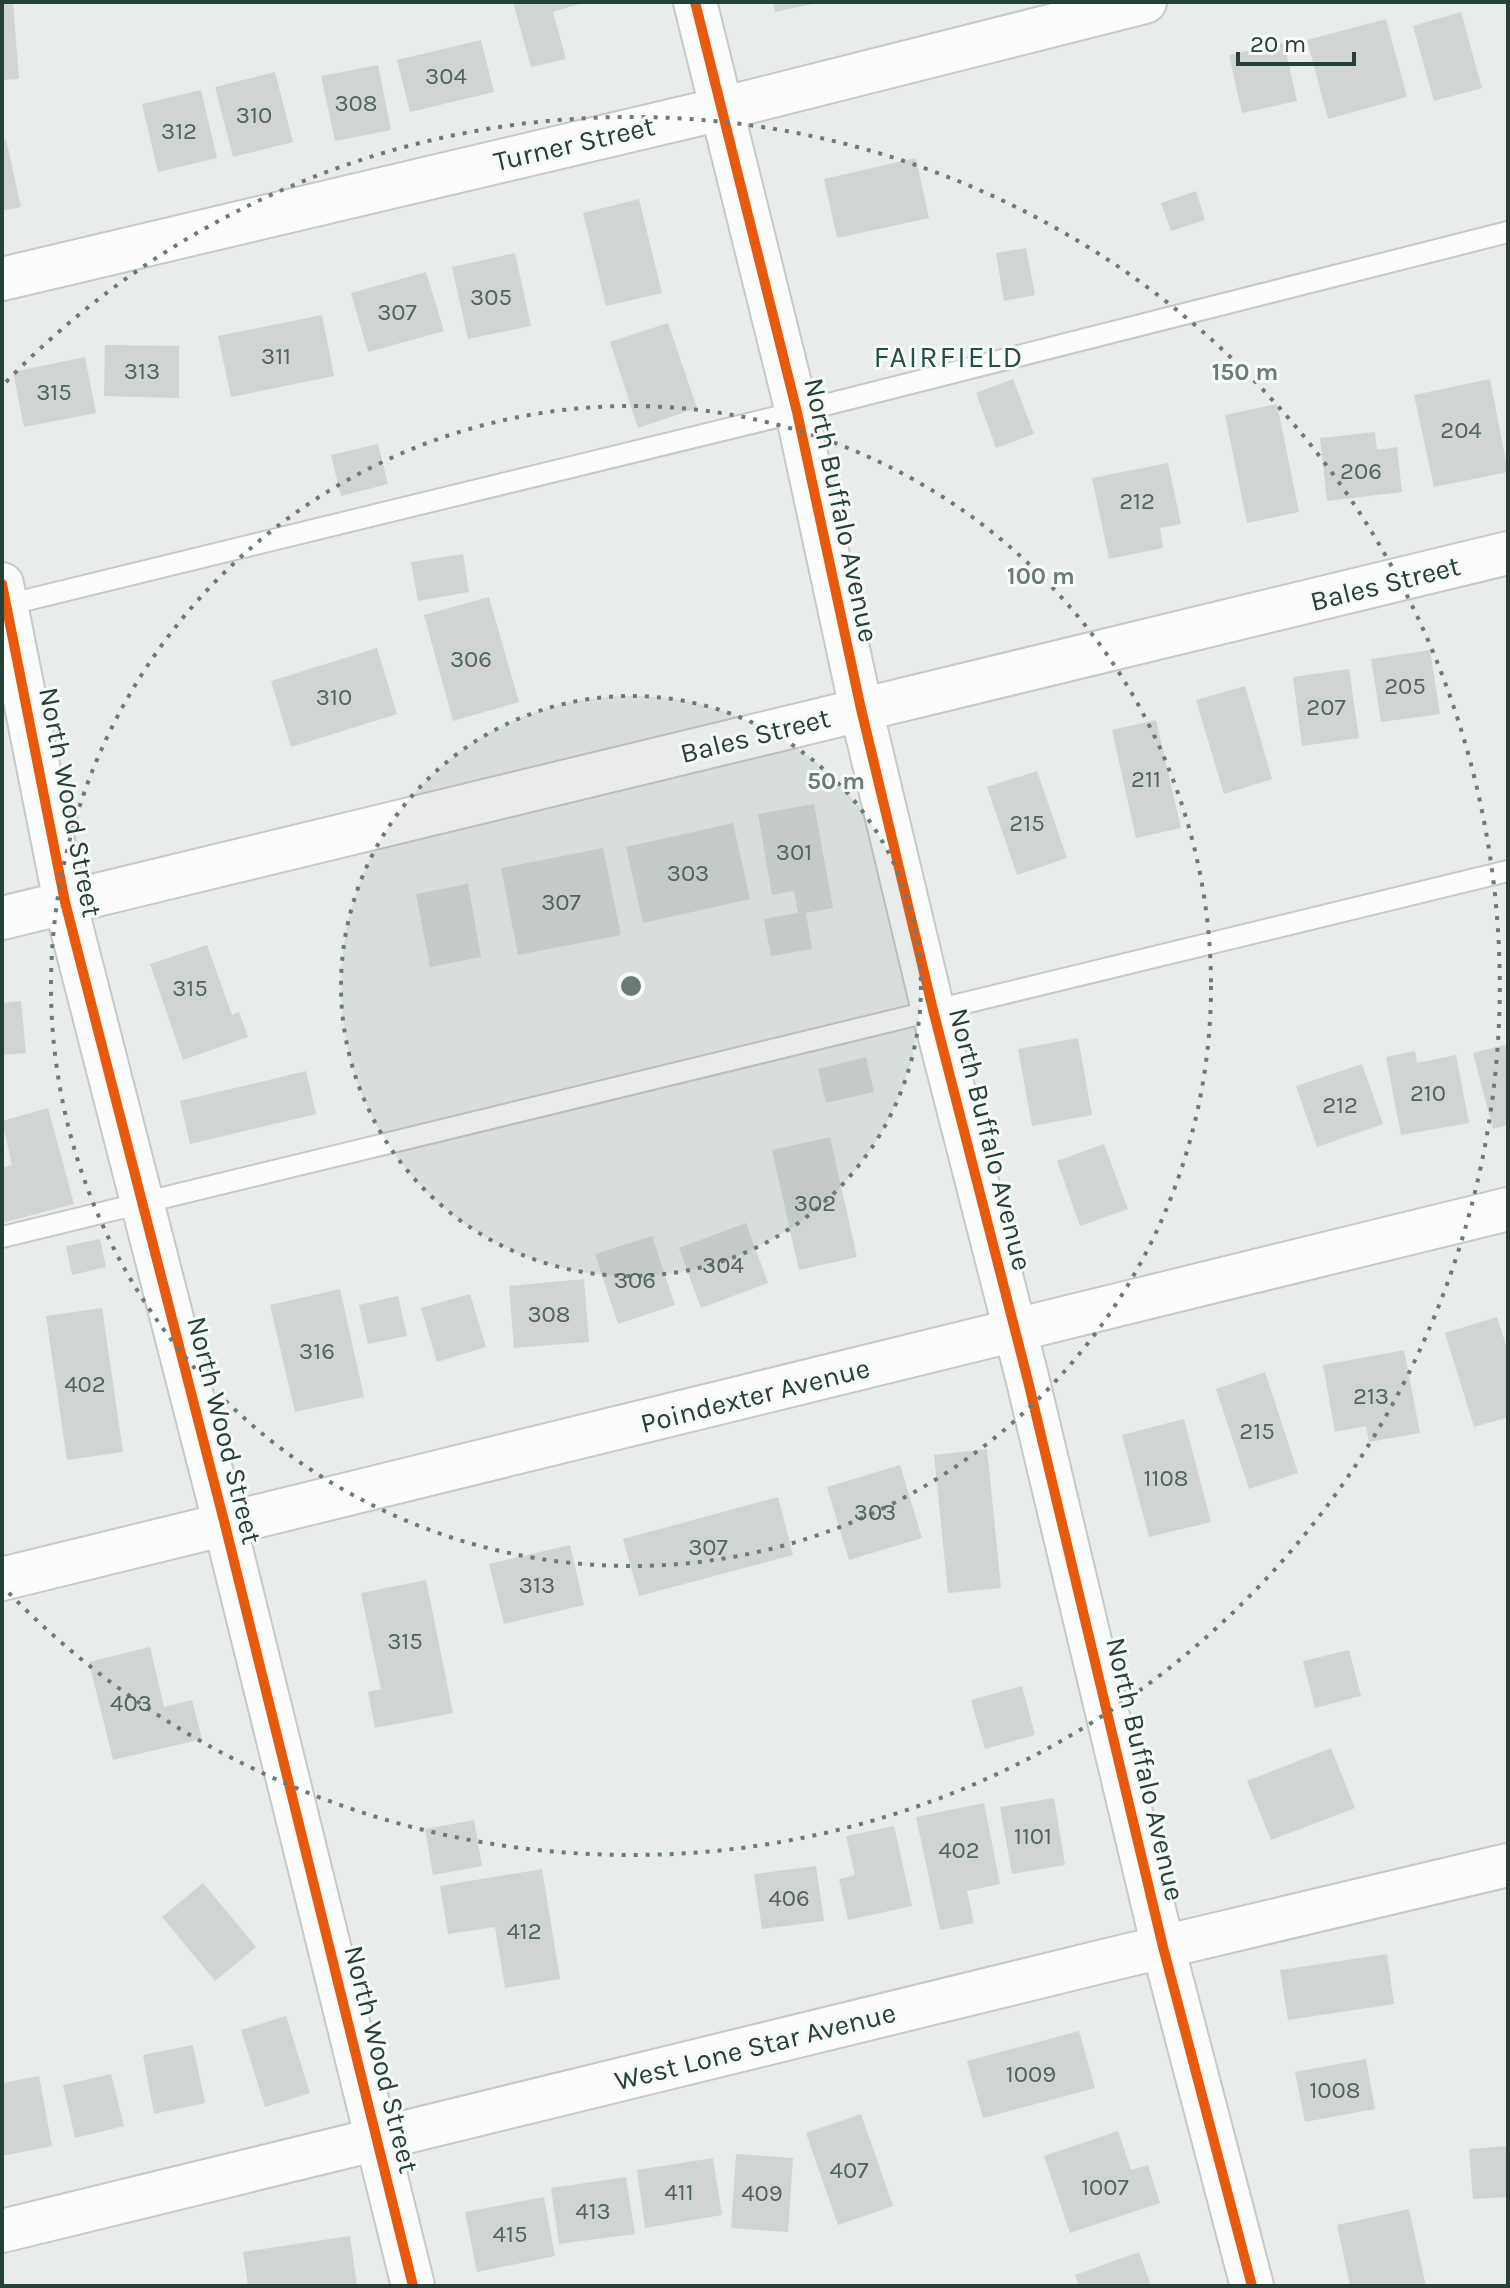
<svg xmlns="http://www.w3.org/2000/svg" width="1510" height="2288" font-family="Karla,sans-serif">
<rect width="100%" height="100%" fill="#e8ecea"/>
<path fill="#d0d5d3" d="M513,2H586L553,12L566,59L531,67Z
M773,2H818V3L775,12Z
M13,3L19,79L2,80V4Z
M1461,12L1482,88L1434,101L1413,26Z
M1386,19L1407,97L1328,119L1307,40Z
M481,40L494,92L410,112L397,60Z
M1284,43L1297,101L1242,113L1229,55Z
M378,65L391,130L335,141L321,76Z
M275,72L293,142L233,157L215,87Z
M201,90L217,158L158,172L142,104Z
M6,139L21,207L2,211V140Z
M916,158L929,218L837,238L824,179Z
M1196,191L1205,220L1171,231L1161,203Z
M639,199L662,293L606,306L583,213Z
M1026,248L1035,295L1004,301L996,253Z
M515,253L531,326L468,339L452,267Z
M426,272L444,331L368,352L351,293Z
M322,315L334,376L231,397L218,336Z
M668,323L697,408L638,428L610,342Z
M105,345L179,346V398L104,396Z
M85,357L96,413L24,427L13,372Z
M1013,379L1034,434L996,448L976,393Z
M1490,379L1508,472L1434,487L1414,395Z
M1277,404L1299,512L1247,523L1225,415Z
M1375,432L1377,450L1397,447L1402,492L1327,501L1320,438Z
M378,444L388,484L341,496L331,455Z
M1168,463L1181,524L1160,528L1163,548L1109,559L1092,478Z
M463,554L469,592L418,601L411,562Z
M489,597L519,702L453,721L424,615Z
M377,648L397,714L291,747L271,681Z
M1430,650L1440,714L1381,722L1371,659Z
M1349,669L1359,738L1302,746L1293,677Z
M1245,686L1272,779L1224,794L1196,700Z
M1156,720L1181,828L1136,838L1112,730Z
M1037,771L1067,858L1017,875L987,787Z
M814,804L833,908L806,913L812,949L771,956L764,919L798,913L794,891L772,895L758,814Z
M733,823L750,899L643,923L626,847Z
M603,848L621,935L518,955L501,868Z
M468,884L481,957L430,967L416,894Z
M207,945L232,1015L239,1012L248,1037L183,1060L150,964Z
M21,1001L26,1053L2,1055V1003Z
M1078,1038L1092,1115L1032,1126L1018,1049Z
M1508,1044V1125L1493,1129L1473,1053Z
M1415,1051L1417,1063L1456,1055L1469,1123L1401,1135L1386,1057Z
M866,1057L874,1092L826,1103L818,1069Z
M1362,1064L1383,1124L1317,1147L1296,1086Z
M306,1071L316,1114L190,1144L180,1101Z
M48,1108L74,1204L2,1223V1168L12,1165L2,1121Z
M830,1137L857,1257L799,1270L772,1150Z
M1104,1144L1128,1209L1080,1226L1057,1161Z
M746,1223L768,1283L701,1308L679,1248Z
M652,1236L675,1305L618,1324L595,1254Z
M100,1239L106,1267L72,1275L66,1246Z
M584,1279L589,1342L514,1348L509,1286Z
M340,1289L364,1397L295,1412L270,1305Z
M470,1294L486,1347L437,1362L421,1308Z
M398,1296L407,1336L368,1344L359,1305Z
M102,1308L123,1452L67,1460L46,1316Z
M1497,1317L1508,1351V1417L1474,1427L1445,1333Z
M1404,1350L1420,1433L1369,1442L1366,1426L1335,1432L1323,1365Z
M1265,1372L1298,1473L1249,1489L1216,1389Z
M1184,1419L1211,1522L1149,1537L1122,1435Z
M987,1449L1001,1588L948,1593L934,1455Z
M900,1465L922,1538L849,1560L827,1487Z
M778,1497L793,1555L639,1596L623,1539Z
M570,1545L584,1605L504,1624L489,1564Z
M426,1580L453,1713L375,1728L368,1692L381,1689L361,1593Z
M150,1647L164,1707L192,1700L202,1739L113,1760L89,1662Z
M1349,1650L1361,1696L1315,1708L1303,1661Z
M1022,1686L1035,1735L985,1749L971,1700Z
M1331,1748L1355,1808L1271,1840L1247,1781Z
M1054,1798L1065,1865L1012,1874L1000,1807Z
M984,1803L1000,1884L967,1891L974,1923L940,1930L916,1817Z
M474,1820L482,1866L433,1875L425,1829Z
M894,1826L912,1906L848,1920L839,1879L855,1875L846,1836Z
M816,1866L824,1921L762,1929L754,1874Z
M542,1869L560,1979L505,1988L495,1927L448,1934L440,1886Z
M203,1883L256,1947L215,1981L162,1917Z
M1387,1954L1394,2004L1288,2020L1280,1970Z
M286,2016L310,2093L265,2107L241,2030Z
M1079,2031L1095,2088L983,2118L967,2061Z
M193,2045L205,2103L154,2114L143,2055Z
M1366,2059L1375,2109L1305,2122L1295,2072Z
M111,2074L124,2126L75,2138L63,2085Z
M39,2076L52,2146L2,2156V2083Z
M861,2114L893,2206L838,2225L806,2133Z
M1118,2131L1131,2170L1148,2165L1160,2203L1070,2233L1044,2156Z
M1508,2146V2197L1473,2199L1469,2149Z
M736,2154L793,2158L788,2232L731,2228Z
M713,2158L722,2215L645,2228L637,2170Z
M626,2177L635,2234L559,2244L551,2188Z
M544,2197L555,2256L477,2272L465,2212Z
M1409,2209L1426,2286H1350L1337,2225Z
M350,2236L357,2286H248L243,2252Z
M1139,2252L1151,2286H1079L1075,2275Z"/>
<g fill="none" stroke-linecap="round" stroke-linejoin="round">
<g stroke="#c5c9c7" stroke-width="24">
<path id="service" d="M2,606L797,412L1508,232
M2,1237L1508,871"/>
</g>
<g stroke="#c5c9c7" stroke-width="46">
<path id="minor" d="M695,2L797,412L861,709L933,1010L1028,1381L1163,1947L1252,2286
M2,279L721,109L1145,2
M2,584L65,902L225,1525L413,2286
M2,918L1508,553
M2,1579L1508,1209
M2,2231L1112,1959L1508,1865"/>
</g>
<use href="#service" stroke="#fcfcfc" stroke-width="20"/>
<use href="#minor" stroke="#fcfcfc" stroke-width="42"/>
<g stroke="#f6faf8" stroke-width="15">
<path id="cycleway" d="M695,2L797,412L861,709L933,1010L1028,1381L1163,1947L1252,2286
M2,584L65,902L225,1525L413,2286"/>
</g>
<use href="#cycleway" stroke="#e8590c" stroke-width="10"/>
</g>
<circle cx="631" cy="986" r="290" fill="#697c77" fill-opacity=".12"/>
<g fill="none" stroke="#697c77" stroke-width="4" stroke-dasharray="4 8">
<circle cx="631" cy="986" r="290"/>
<circle cx="631" cy="986" r="580"/>
<path d="M6 382A869 869 0 1 1 6 1590"/>
</g>
<g text-anchor="middle" stroke-width="6" stroke-linejoin="round" paint-order="stroke">
<g font-size="24" fill="#506560">
<text x="446" y="84">304</text>
<text x="356" y="111">308</text>
<text x="254" y="123">310</text>
<text x="179" y="139">312</text>
<text x="491" y="305">305</text>
<text x="397" y="320">307</text>
<text x="276" y="364">311</text>
<text x="142" y="379">313</text>
<text x="54" y="400">315</text>
<text x="1461" y="438">204</text>
<text x="1361" y="479">206</text>
<text x="1137" y="509">212</text>
<text x="471" y="667">306</text>
<text x="1405" y="694">205</text>
<text x="334" y="705">310</text>
<text x="1326" y="715">207</text>
<text x="1146" y="787">211</text>
<text x="1027" y="831">215</text>
<text x="794" y="860">301</text>
<text x="688" y="881">303</text>
<text x="561" y="910">307</text>
<text x="190" y="996">315</text>
<text x="1428" y="1101">210</text>
<text x="1340" y="1113">212</text>
<text x="815" y="1211">302</text>
<text x="723" y="1273">304</text>
<text x="635" y="1288">306</text>
<text x="549" y="1322">308</text>
<text x="317" y="1359">316</text>
<text x="85" y="1392">402</text>
<text x="1371" y="1404">213</text>
<text x="1257" y="1439">215</text>
<text x="1166" y="1486">1108</text>
<text x="875" y="1520">303</text>
<text x="708" y="1555">307</text>
<text x="537" y="1593">313</text>
<text x="405" y="1649">315</text>
<text x="131" y="1711">403</text>
<text x="1033" y="1844">1101</text>
<text x="959" y="1858">402</text>
<text x="789" y="1906">406</text>
<text x="524" y="1939">412</text>
<text x="1031" y="2082">1009</text>
<text x="1335" y="2098">1008</text>
<text x="849" y="2178">407</text>
<text x="1105" y="2195">1007</text>
<text x="679" y="2200">411</text>
<text x="762" y="2201">409</text>
<text x="593" y="2219">413</text>
<text x="510" y="2242">415</text>
</g>
<g font-size="28" fill="#253f39" stroke="#f6faf8">
<text transform="translate(574 143) rotate(-13)" y="10">Turner Street</text>
<text transform="translate(842 510) rotate(78)" y="10">North Buffalo Avenue</text>
<text transform="translate(1385 583) rotate(-14)" y="10">Bales Street</text>
<text transform="translate(755 735) rotate(-14)" y="10">Bales Street</text>
<text transform="translate(71 802) rotate(79)" y="10">North Wood Street</text>
<text transform="translate(991 1139) rotate(76)" y="10">North Buffalo Avenue</text>
<text transform="translate(755 1395) rotate(-14)" y="10">Poindexter Avenue</text>
<text transform="translate(225 1430) rotate(76)" y="10">North Wood Street</text>
<text transform="translate(1146 1769) rotate(77)" y="10">North Buffalo Avenue</text>
<text transform="translate(755 2046) rotate(-14)" y="10">West Lone Star Avenue</text>
<text transform="translate(382 2059) rotate(76)" y="10">North Wood Street</text>
</g>
<g font-size="30" letter-spacing="2" fill="#225047" stroke="#f6faf8">
<text x="949" y="367">FAIRFIELD</text>
</g>
</g>
<circle cx="631" cy="986" r="12" fill="#697c77" stroke="#f6faf8" stroke-width="4"/>
<g font-size="24" text-anchor="middle" font-weight="bold" fill="#697c77" stroke="#f6faf8" stroke-width="6" stroke-linejoin="round" paint-order="stroke">
<text x="1245" y="380">150 m</text>
<text x="1041" y="584">100 m</text>
<text x="836" y="789">50 m</text>
</g>
<rect width="1510" height="2288" fill="none" stroke="#253f39" stroke-width="8"/>
<path d="M1238 52v12h116v-12" fill="none" stroke="#253f39" stroke-width="4"/>
<text x="1250" y="52" font-size="24" fill="#253f39" stroke="#f6faf8" stroke-width="6" paint-order="stroke">20 m</text>
</svg>
